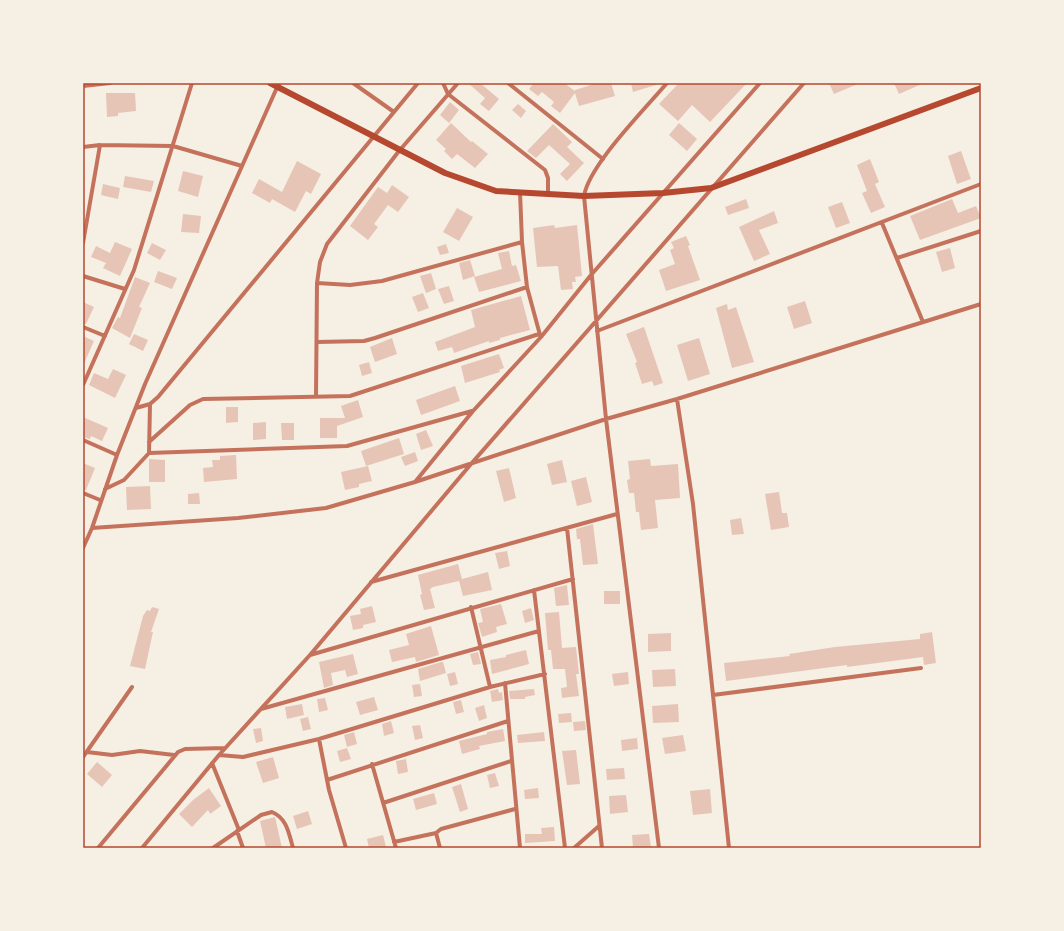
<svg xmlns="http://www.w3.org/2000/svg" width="1064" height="931" font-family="'Fira Sans Condensed',sans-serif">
<rect width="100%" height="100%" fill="#f6efe4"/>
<path fill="#e6c5b7" d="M468,83H480L499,99L489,111L480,104L485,98Z
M534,83H564L575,91V90L597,83H611L615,96L579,106L575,93L560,113L551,106L554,102L542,92L538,96L529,89Z
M631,83H655L656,85L633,92Z
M679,83H747L710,122L692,105L678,121L659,104Z
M829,83H860L834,94Z
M894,83H924L899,94Z
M106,93H135L136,111L118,113V116L107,117Z
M450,102L459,110L449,123L440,115Z
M518,104L526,111L521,118L512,110Z
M451,123L471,142L472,141L488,154L475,168L457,154L452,159L444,151L446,149L436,140Z
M679,123L697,139L687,151L669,135Z
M553,124L572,142L567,147L584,163L567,181L560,174L570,164L549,145L536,158L527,151Z
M961,151L971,179L957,184L948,156Z
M870,159L879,182L875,184L885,207L871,213L862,193L867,191L857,165Z
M297,161L321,174L311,194L306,191L295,212L272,199L270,203L252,193L259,179L282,192Z
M183,171L203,176L198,197L178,191Z
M125,176L154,181L151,192L123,187Z
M103,184L120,188L118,199L101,195Z
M392,185L409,197L398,212L388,205L374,224L378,227L368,240L350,226L378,187L387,193Z
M746,199L749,208L728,215L725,207Z
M952,199L958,213L976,206L981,218L920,240L910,216Z
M842,202L850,223L836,228L828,207Z
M457,208L473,217L459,241L443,232Z
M774,211L778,223L759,230L770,254L754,261L739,227Z
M183,214L201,216L199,233L181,232Z
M554,225L555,228L577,225L582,276L575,277L576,282H572L573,289L561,290L558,266L537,267L533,228Z
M686,236L690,245L688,246L700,280L666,291L659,270L675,264L670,250L674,248L671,242Z
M115,242L132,249L120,276L103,268L106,263L91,257L96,246L110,253Z
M152,243L166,250L160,260L147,253Z
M446,244L449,253L440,255L437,247Z
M950,248L955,268L942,272L936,252Z
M509,251L512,266L516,265L521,281L479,292L474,277L502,269L498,253Z
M470,260L475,276L463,280L459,263Z
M158,271L177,278L172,289L154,282Z
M431,273L436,289L426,293L420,276Z
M135,277L150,283L139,307L142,308L130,338L112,328L118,317L120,318Z
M449,286L454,301L444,304L438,289Z
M423,293L429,308L418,312L412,297Z
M521,296L530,330L500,338V340L489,343V341L454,353L452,347L438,351L435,342L475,327L471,310Z
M805,301L812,323L794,329L787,307Z
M83,302L94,307L86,324H83Z
M727,304L728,310L736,307L754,362L732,368L716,308Z
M644,327L663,383L654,386L652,381L642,384L635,363L637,362L626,334Z
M134,334L148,340L143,351L129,344Z
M83,336L94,341L83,366Z
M392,338L397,354L375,362L370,347Z
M699,338L710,374L688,381L677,345Z
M499,354L504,368L499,370L500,372L465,383L461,366Z
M369,362L372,373L362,376L359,365Z
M113,369L126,375L115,398L89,385L94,373L108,379Z
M455,386L460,401L421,415L416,400Z
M358,400L363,417L337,426V438H320V418H345L341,406Z
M226,407H238V422L226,423Z
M83,417L108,428L102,441L91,436L90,439L83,437Z
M266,422V439L253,440V423Z
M281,423H294V440H282Z
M426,430L433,446L421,450L416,434Z
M399,438L404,454L366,466L361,451Z
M415,452L418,461L405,466L401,457Z
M236,455L237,479L204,482L203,468L213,467L212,460H220V456Z
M149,459L165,460V482H149Z
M650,459L651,466L678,464L680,498L655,500L658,528L641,530L639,512H636L634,493H629L627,480L630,479L628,461Z
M562,460L567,482L552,485L547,464Z
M83,463L95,468L86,490H83Z
M368,466L372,481L359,484V487L345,490L341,472Z
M509,468L516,498L504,502L496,471Z
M586,477L592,502L577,506L571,481Z
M150,486L151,509L127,510L126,487Z
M779,492L782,513H787L789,527L771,530L765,494Z
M199,493L200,504H188V494Z
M741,518L744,534L732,535L730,520Z
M593,524L598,564L583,565L580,539H577L576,529Z
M507,551L510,566L499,569L495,553Z
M458,564L462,579L488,572L492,590L463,596L459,581L433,587L430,589L435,608L424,610L420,595L422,594L418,575Z
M567,585L569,605L556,606L554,588Z
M604,591H620V604H604Z
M501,604L507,624L496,627L497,632L482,637L478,623L483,622L480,609Z
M372,606L376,622L363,625V628L353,630L350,616L361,614L360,609Z
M152,607L159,609L151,632H153L145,669L130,666L143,616L147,610L150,611Z
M531,608L534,620L525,623L522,611Z
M559,612L562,648L576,647L579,674H576L579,696L562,698L561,688L567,687L565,669H553L551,650H548L545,613Z
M431,626L439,655L416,662L415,657L392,662L389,650L409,645L406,634Z
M932,632L936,663L924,665L923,657L847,667V665L726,681L724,663L790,656L789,654L835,647L920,639V634Z
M671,633V651L648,652V634Z
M526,650L529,664L492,674L490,660L506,657V655Z
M478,652L481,664L473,665L470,654Z
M353,654L358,674L347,677L345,670L331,673L333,685L324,688L319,662Z
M441,662H443L446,673L420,681L418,669Z
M675,669L676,686L653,687L652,670Z
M455,672L458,684L450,686L447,674Z
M628,672L629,684L614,686L612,674Z
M420,684L422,696L414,697L412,685Z
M498,689L499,693L502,692L503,700L492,702L490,691Z
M534,689L535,695L525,697V699H510L509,691Z
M374,697L378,710L360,715L356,702Z
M325,698L328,710L319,712L317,699Z
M461,700L464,712L456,714L453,702Z
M302,704L304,715L287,719L285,707Z
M678,704L679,722L653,723L652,706Z
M484,705L487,718L479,721L475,708Z
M571,713L572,722L559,723L558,714Z
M308,717L311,729L303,731L300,719Z
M391,721L394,733L384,736L382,724Z
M585,721L586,730L574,731L573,722Z
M420,725L423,738L415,740L412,726Z
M261,728L263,741L256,743L253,729Z
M503,729L505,741L479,746L480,749L462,754L459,741L487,734V732Z
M354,732L357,744L347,747L344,735Z
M544,732L545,741L518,743L517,735Z
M683,735L686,751L665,754L662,738Z
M637,738L638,749L622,751L621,740Z
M347,748L351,759L340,762L337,751Z
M576,750L580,784L567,785L562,751Z
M273,757L279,778L263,783L256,762Z
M406,759L408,772L398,774L396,761Z
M97,762L112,775L102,787L87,774Z
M624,768L625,779L607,780L606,769Z
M495,773L499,786L490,788L487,775Z
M461,784L468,809L460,812L452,787Z
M209,788L221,806L210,814L208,810L192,827L179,814L193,800Z
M538,788L539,798L525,799L524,790Z
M710,789L712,813L693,815L690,791Z
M434,793L437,804L416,810L413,799Z
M626,795L628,812L610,814L609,796Z
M308,811L312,824L297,829L293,816Z
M275,817L282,848H266L260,821Z
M554,827L555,841L525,843V834H542L541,828Z
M649,834L651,847L633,848L632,835Z
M383,835L386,847L369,848L367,839Z"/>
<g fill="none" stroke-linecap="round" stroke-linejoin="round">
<path stroke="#c5725c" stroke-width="4" d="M353,83L394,112
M443,83L448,94L545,170L548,178V194
M508,83L603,159
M83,86L110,83
M83,147L100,145L173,146L242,166
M520,192L522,242L527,287L540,335
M882,223L923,322
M83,243L100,145
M897,258L981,231
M83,276L125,289
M317,283L350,285L382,281L522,242
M83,327L105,336
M597,331L981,184
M317,342L364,341L375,338L527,287
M83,385L134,270L192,83
M316,397L317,283L320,262L327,244L399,151L458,83
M677,399L693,504L729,848
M136,408L150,404L158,397L418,83
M83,440L117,455
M149,442L190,405L203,399L350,396L539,334
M149,453L150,404
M415,482L473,411L541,337L591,275L760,83
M105,489L124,480L149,453L347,446L472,411
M83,493L100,500
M92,528L238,518L326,508L415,482L606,419L677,399L981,304
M567,528L602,848
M83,548L92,528L117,455L145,384L279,83
M371,582L617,514
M534,590L565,848
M471,607L490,687
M310,655L573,579
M505,683L520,848
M713,695L921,668
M261,709L539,631
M319,739L329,790L346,848
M87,752L112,755L140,751L174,755
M219,755L243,757L319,739L490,687L545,674
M83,757L132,687
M212,763L239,830
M372,764L396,848
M327,780L508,721
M383,803L511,761
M237,831L243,848
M436,833L440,848
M394,842L436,833L441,829L515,809
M98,848L178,752L185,749L225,748
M142,848L219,755L310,655L471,464L804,83
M213,848L261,815L272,812C287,818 289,834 293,848
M574,848L599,826
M659,848L606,419L584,196C589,165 645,109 667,83"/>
<path stroke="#b5482f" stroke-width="6" d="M270,83L445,173L496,191L584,196L663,193L711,188L981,88"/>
</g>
<rect width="1064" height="931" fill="none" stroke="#f6efe4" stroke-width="168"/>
<rect x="84" y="84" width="896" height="763" fill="none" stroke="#b5482f" stroke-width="1.5"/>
</svg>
